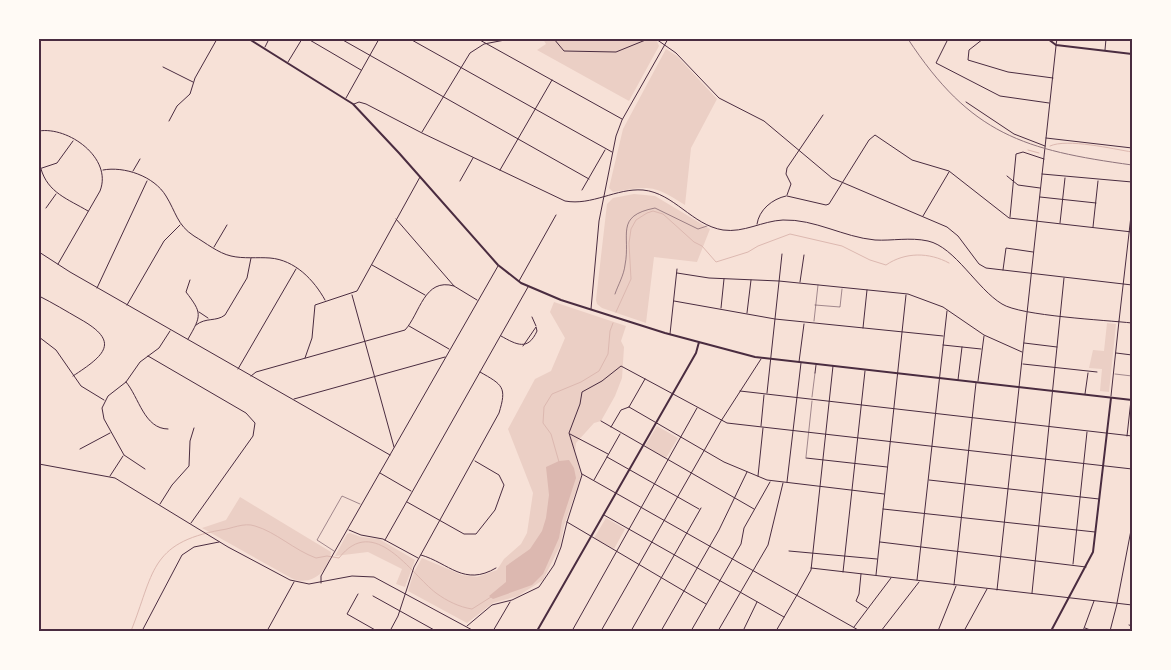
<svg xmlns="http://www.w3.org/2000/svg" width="1171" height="670" font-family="'Fira Sans',sans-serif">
<rect width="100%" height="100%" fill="#f7e1d7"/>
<path fill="#ebcfc5" d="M543,39H648L657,41L659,46L629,101L537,50L546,44Z
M666,49L677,56L717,99L691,148L685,205C653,184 649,186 613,192L609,188L623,129Z
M634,194L655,196L710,229L697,262L654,257L646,323L602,308L597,304L596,300L607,204L613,198Z
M554,302L626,326L621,341L624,347L622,378L615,396L601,421L594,423L576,443L575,453L581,476L564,526L560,546L543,580L518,596L493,603L467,623L408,591L414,572L422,558L462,575L477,577L497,570L504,559L521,544L527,533L533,493L508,429L535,379L551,371L565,338L550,312Z
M1107,323L1116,324L1109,392L1100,391L1102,369L1089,368L1093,350L1104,351Z
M657,426L678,438L666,458L645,446Z
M240,497L331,552C329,571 312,586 293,579L202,528L226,520Z
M606,518L625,529L614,549L594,538Z
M350,533L361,537L379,539L415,560L405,587L396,584L402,569L368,552L335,556L347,534Z"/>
<path fill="#dcb8b0" d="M569,460L574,468L576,478L562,521L559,538L543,574L532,585L493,599L489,596L506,582V566L530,549L542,531L546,518L549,495L546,467L559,461Z"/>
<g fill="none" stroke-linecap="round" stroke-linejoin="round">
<path stroke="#dcb8b0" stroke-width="1" d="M1050,146C1067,138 1113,149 1132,152
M1028,150L1039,153
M616,312L631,279L629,243L631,229L636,220L647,213L653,211L663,214L694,242L702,246L716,262L748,252L758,246L790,234L842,246L870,260L886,265C905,252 929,252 949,263
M559,462L551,434L543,423L544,407L552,394L581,382L599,371L608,354L610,331L613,323
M131,631C154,574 149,543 221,530C231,529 244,522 255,526C276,532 294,550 316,558L327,556L339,558C374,513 411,574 436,593C447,601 459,607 472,609L491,597"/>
<path stroke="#4a2c40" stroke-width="0.5" d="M615,294C618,285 624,275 625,265C631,235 614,216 655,208L698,229L707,226
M815,305L840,307L842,289
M814,321L818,285
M1115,374L1132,376
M812,397L815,373
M1132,398V392
M806,457L812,401
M334,551L317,540L342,496L360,504"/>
<path stroke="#4a2c40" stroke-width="1" d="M308,39L361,70
M341,39L589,179
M410,39L612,152
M478,39L622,119
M554,39L564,51L616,52L648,39
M656,39L676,53L719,98L764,121L832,178L947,227L958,236L979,264L986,268L1003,270L1132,285
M948,39L936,63L1000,96L1049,103
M983,39L969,50L968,60L1008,72L1053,78
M1056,45L1057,39
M265,47L269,39
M1105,50L1106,39
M288,62L302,39
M163,67L193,82
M346,98L379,39
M966,102L1014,134L1045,146
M169,121L177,106L190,94L195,78L217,39
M39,131C68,126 113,158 100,191L58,264
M422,132L470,53L484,44L510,39
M1046,138L1132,148
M39,169L57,163L73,141
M41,169C48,193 68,199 88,211
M103,170C124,166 154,176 166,196C176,212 177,225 194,236C206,243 218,253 231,256C244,259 257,257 270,258C295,260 314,280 325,300
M500,170L552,80
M133,171L140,159
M1042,174L1132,182
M1007,176L1018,185L1040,188
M460,181L473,158
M582,190L605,150
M787,195L791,184L786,174L787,168L823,115
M787,196L826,205L829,204L869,140L875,135L912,160L949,171L1009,218L1132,232
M1040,197L1096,203
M46,208L56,194
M923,216L949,172
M1010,217L1016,154L1023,152L1044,159
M396,219L454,286L477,300
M1060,223L1065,178
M757,224C759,210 772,199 786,196
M1093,227L1098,181
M214,247L227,225
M39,252L70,272L390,455
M372,265L425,295
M1003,270L1006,248L1033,252
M677,273L709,278L779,281L908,294L943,307L984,335L1022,352
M519,281L556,215
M800,282L804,255
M97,288L147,181
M352,295L394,447
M39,296C53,303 66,311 80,319C121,342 105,355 73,376
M674,301L775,319L943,336
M127,305L164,241L180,225
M721,308L724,279
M199,312L208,318
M747,313L751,280
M532,317L536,326
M1119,321L1132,207
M196,325C206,317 216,322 225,315L247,278L251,258
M409,326L449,349
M863,328L867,290
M670,334L677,269
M501,336C517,345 528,351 537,331L536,327L523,346
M39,337L56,350L81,386L104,400
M188,339C202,315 202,313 186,292L190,280
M1024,343L1057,347
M943,345L981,349
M1116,353L1132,355
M148,356L246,413L255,423L253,436L191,523
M305,358L312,338L315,305L357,291L420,177
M799,362L804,324
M1023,364L1097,372
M238,369L296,269
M815,373L816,365
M251,376L256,372L405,330C420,314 424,277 454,286
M958,380L962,347
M978,381L984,336
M126,382C139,397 144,429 168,429
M740,391L1132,436
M767,393L782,254
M1085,394L1088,373
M294,399L445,357
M629,407L724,462L767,480L884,494
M601,421L754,509
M761,426L764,395
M611,427L621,410L629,407L645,379
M570,434L608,454
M1127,436L1131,400
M80,449L110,433
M607,457L699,509
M806,458L887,467
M145,469L124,455L104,419L102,408L108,396L126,382L140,362L159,348L170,331
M380,473L411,491
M110,476L123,456
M758,476L763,428
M594,480L620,434
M929,480L1099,499
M787,482L801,363
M407,502L464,534H476L495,510L504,485L499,475L475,461
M160,504L172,485L189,466L190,441L194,428
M883,509L1095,532
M604,515L784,617
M567,522L706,604
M349,530L361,535L383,539L418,558
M385,540L528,287
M880,542L1086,567
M789,551L877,559
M421,555C449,563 464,587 496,568
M1073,564L1087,432
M843,572L865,371
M861,574L859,594L856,601L867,608
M876,575L906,295
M917,580L947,311
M321,583V576L335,551L498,266
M954,585L976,383
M997,590L1019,388
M1032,593L1064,278
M358,594L347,614L377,631
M373,596L436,631
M1129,625L1132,626
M467,626L492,605L512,600L539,587L554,565L561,547L567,522L582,475L569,433L580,404L582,392L602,381L621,366L727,423L1132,469
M854,627L891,578
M1085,628L1093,631
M142,631L182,555L194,547L219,542
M267,631L294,582
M390,631L398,616L414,567L499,413C507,387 503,385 480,372
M493,631L510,602
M572,631L697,408
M601,631L721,421L761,359
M631,631L701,508
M661,631L719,530L747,472
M691,631L741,544L744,528L770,482
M718,631L768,545L783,483
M743,631L757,602
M776,631L797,595
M938,631L956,586
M964,631L987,589
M1083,631L1094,601
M1110,631L1117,604"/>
<path stroke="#4a2c40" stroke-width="1" d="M354,104L359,102L366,104L422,133L565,201C592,206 616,188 643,190C674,193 692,225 723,230C744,233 762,221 783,220C815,219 843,237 875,240C892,241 910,237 928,241C955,247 977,289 1002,304C1021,316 1105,320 1132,323
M591,309L599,221L616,136L622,120L668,39
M1019,387L1056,46
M1111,396L1119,321
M39,464L115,478L228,547L290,580L309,584L352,576L374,577L474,631
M582,474L860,631
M811,568L1132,605
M797,595L811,570L833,366
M1117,603L1132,525
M881,631L919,582"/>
<path stroke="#4a2c40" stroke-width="2" d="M1048,39L1056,45L1132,54
M1051,631L1093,552L1111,398"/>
<path stroke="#4a2c40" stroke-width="2" d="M249,39L353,104L399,153L498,265L521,283L561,300L665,333L755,357L1132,400
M537,631L696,353L699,342"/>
<path stroke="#8f747c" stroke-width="1" d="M908,39C971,135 1024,150 1132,165"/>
</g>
<rect width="1171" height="670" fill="none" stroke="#fffaf5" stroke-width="80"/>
<rect x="40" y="40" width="1091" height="590" fill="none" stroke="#4a2c40" stroke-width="2"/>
</svg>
